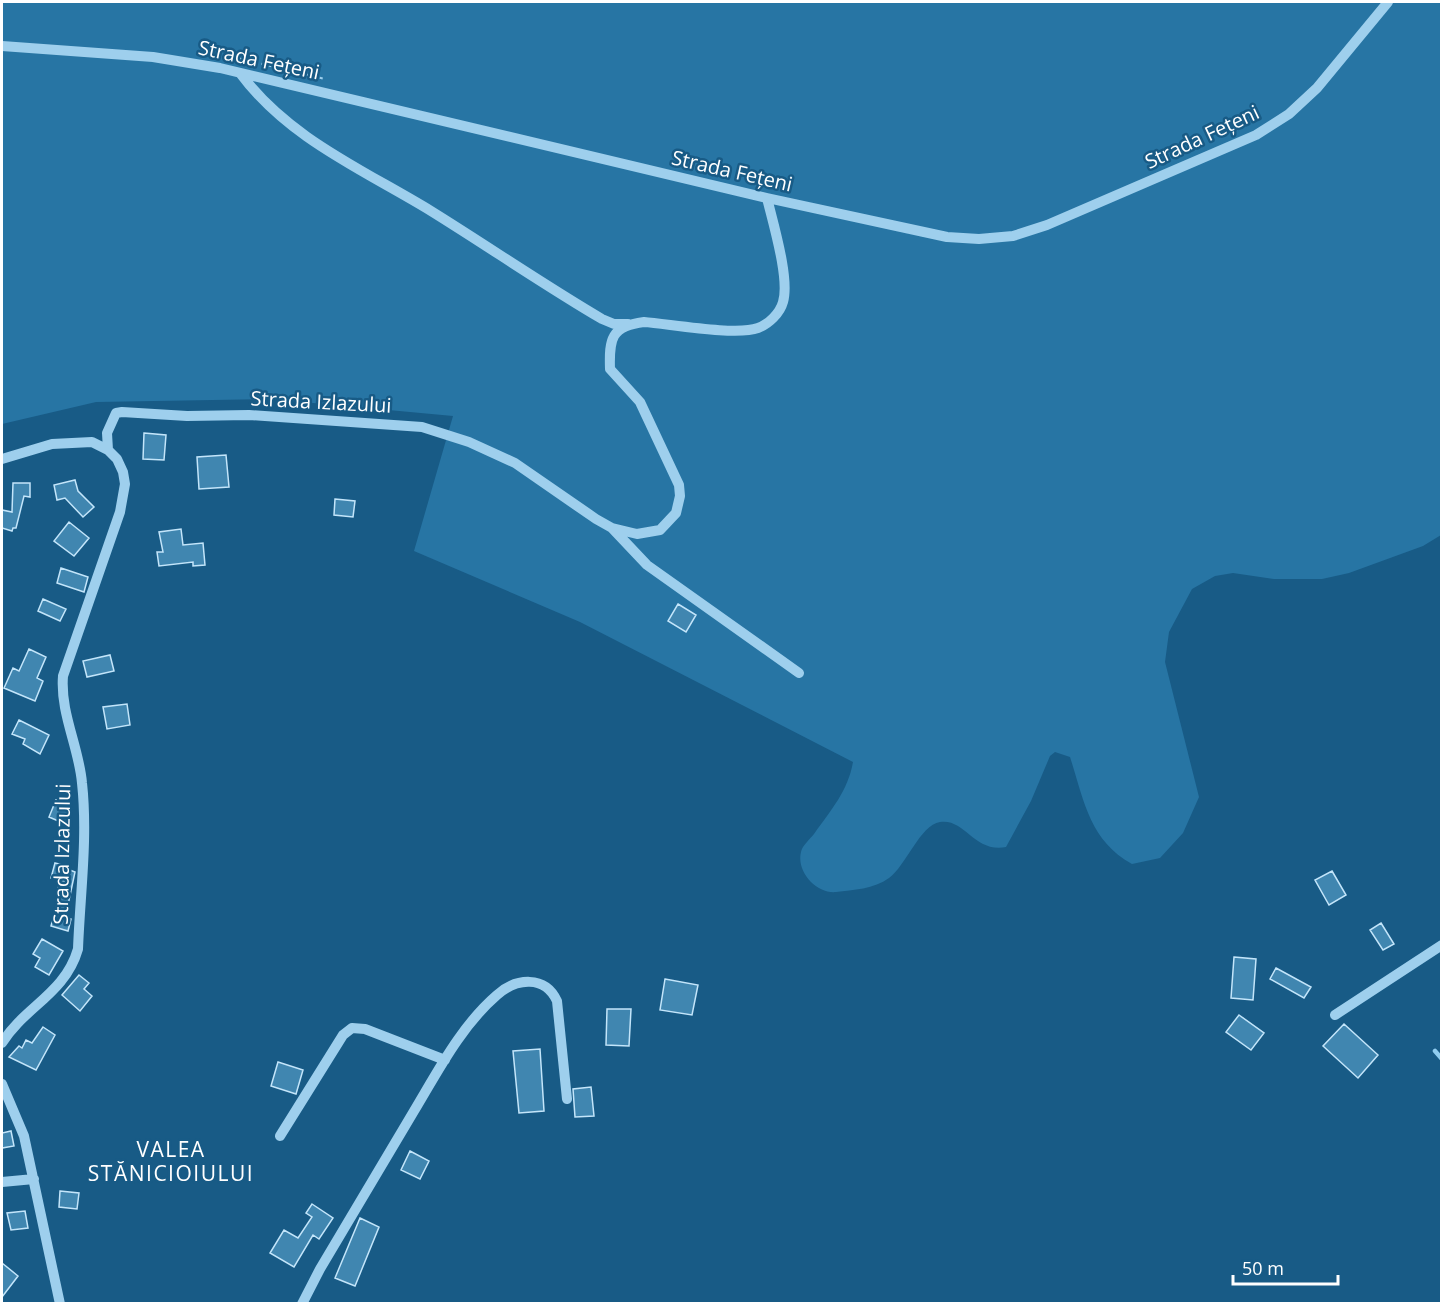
<svg xmlns="http://www.w3.org/2000/svg" width="1443" height="1305" font-family="'Open Sans',sans-serif">
<rect width="100%" height="100%" fill="#185b86"/>
<path fill="#2775a4" d="M2,2H1441V535L1423,546L1349,573L1322,579H1274L1233,573L1215,576L1192,589L1169,632L1165,662L1199,797L1183,833L1160,858L1132,864C1089,840 1084,800 1070,757L1055,752L1050,756L1031,801L1006,847C974,853 965,818 940,822C920,825 906,866 889,878C874,889 853,890 836,892C817,894 796,872 801,852C802,846 810,839 814,834C831,810 848,791 853,762L580,622L414,551L453,416L270,399L96,402L2,424Z"/>
<g fill="none" stroke-linecap="round" stroke-linejoin="round">
<path stroke="#90cdf0" stroke-width="4.5" d="M1435,1051L1442,1059"/>
</g>
<path fill="#4086b0" stroke="#c3e5fa" stroke-width="1.5" d="M144,433L166,435L164,460L143,459Z
M226,455L229,487L199,489L197,457Z
M75,480L78,491L94,507L83,517L65,498L57,500L54,485Z
M13,483H30V497L24,496L16,528H13L12,531L2,528V510L12,512Z
M335,499L355,501L353,517L334,515Z
M69,522L89,538L74,556L54,541Z
M181,529L183,545L203,543L205,565L193,566V562L159,566L157,552H163L159,532Z
M61,568L88,577L84,592L57,583Z
M43,599L66,609L60,621L38,611Z
M678,604L696,615L686,632L668,621Z
M29,649L46,657L37,678L43,681L35,701L4,688L13,668L19,671Z
M110,655L114,671L87,677L83,661Z
M127,704L130,725L107,729L103,707Z
M19,720L49,735L40,754L23,744L25,739L12,734Z
M56,800L70,805L63,823L49,817Z
M55,863L67,866L64,881L51,878Z
M67,869L75,872L66,914V918L71,919L68,931L51,926L59,896L57,895L59,884L63,885Z
M1332,871L1346,895L1329,905L1315,880Z
M1381,923L1394,944L1383,950L1370,930Z
M42,939L63,951L49,975L35,967L40,958L33,954Z
M1234,957L1256,959L1253,1000L1231,998Z
M1276,968L1311,987L1304,998L1270,979Z
M79,975L89,983L84,989L92,996L80,1011L62,995Z
M665,979L698,985L692,1015L660,1010Z
M607,1009H631L629,1046L606,1045Z
M1239,1015L1264,1033L1251,1050L1226,1032Z
M1344,1024L1378,1055L1358,1078L1323,1046Z
M43,1027L55,1035L36,1070L9,1057L19,1046L22,1048L26,1040L32,1043Z
M540,1049L544,1111L519,1113L513,1051Z
M278,1062L303,1070L296,1094L271,1086Z
M591,1087L594,1116L575,1117L573,1089Z
M11,1131L14,1146L2,1148V1133Z
M410,1151L429,1161L420,1179L401,1170Z
M60,1191L79,1193L77,1209L59,1207Z
M312,1204L333,1218L319,1239L313,1235L294,1267L270,1253L284,1230L298,1238L312,1217L306,1213Z
M25,1211L28,1228L11,1230L7,1213Z
M360,1218L379,1227L355,1286L335,1278Z
M2,1263L18,1276L2,1297Z"/>
<g fill="none" stroke-linecap="round" stroke-linejoin="round">
<path stroke="#9ecfed" stroke-width="2" stroke-dasharray="3 4.5" stroke-linecap="butt" d="M225,55L325,79"/>
<path stroke="#9ecfed" stroke-width="10" d="M2,46L153,57L220,68L767,198L947,237L979,239L1013,236L1047,225L1256,135L1289,114L1317,88L1388,2
M240,73C289,139 364,170 431,211C489,247 544,285 602,319L614,324H628
M108,450L107,433L116,413L122,412L187,416L249,415L422,427L469,442L515,463L596,519L612,528L637,534L660,530L676,513L680,496L679,485L640,402L610,369C609,339 611,326 644,322C670,324 736,336 758,328C769,324 780,313 783,302C790,279 773,223 767,198
M2,459L52,444L92,442L108,450L117,459L123,472L125,484L120,512L63,676C60,713 79,747 82,783C88,838 80,895 78,949C65,994 24,1007 2,1043
M612,528L647,565L799,673
M1335,1015L1442,945
M2,1084L24,1136L60,1304
M280,1136L343,1035L352,1028L365,1029L445,1060
M2,1182L34,1179
M302,1304L320,1269C351,1216 383,1164 414,1111C438,1071 461,1026 497,995C516,978 545,975 557,1001L567,1099"/>
</g>
<g text-anchor="middle" stroke-width="5" stroke-linejoin="round" paint-order="stroke">
<g font-size="20" fill="#fff" stroke="#185b86">
<text transform="translate(259 60) rotate(12)" y="7">Strada Fețeni</text>
<text transform="translate(1202 137) rotate(-25)" y="7">Strada Fețeni</text>
<text transform="translate(732 171) rotate(13)" y="7">Strada Fețeni</text>
<text transform="translate(321 402) rotate(3)" y="7">Strada Izlazului</text>
<text transform="translate(62 854) rotate(-89)" y="7">Strada Izlazului</text>
</g>
<g font-size="21" letter-spacing="1.5" fill="#fff" stroke="#185b86">
<text x="171" y="1157">VALEA<tspan x="171" dy="24">STĂNICIOIULUI</tspan></text>
</g>
</g>
<rect width="1443" height="1305" fill="none" stroke="#ffffff" stroke-width="6"/>
<path d="M1233 1275v9h105v-9" fill="none" stroke="#ffffff" stroke-width="3"/>
<text x="1242" y="1275" font-size="18" fill="#ffffff" stroke="#185b86" stroke-width="4.5" paint-order="stroke">50 m</text>
</svg>
